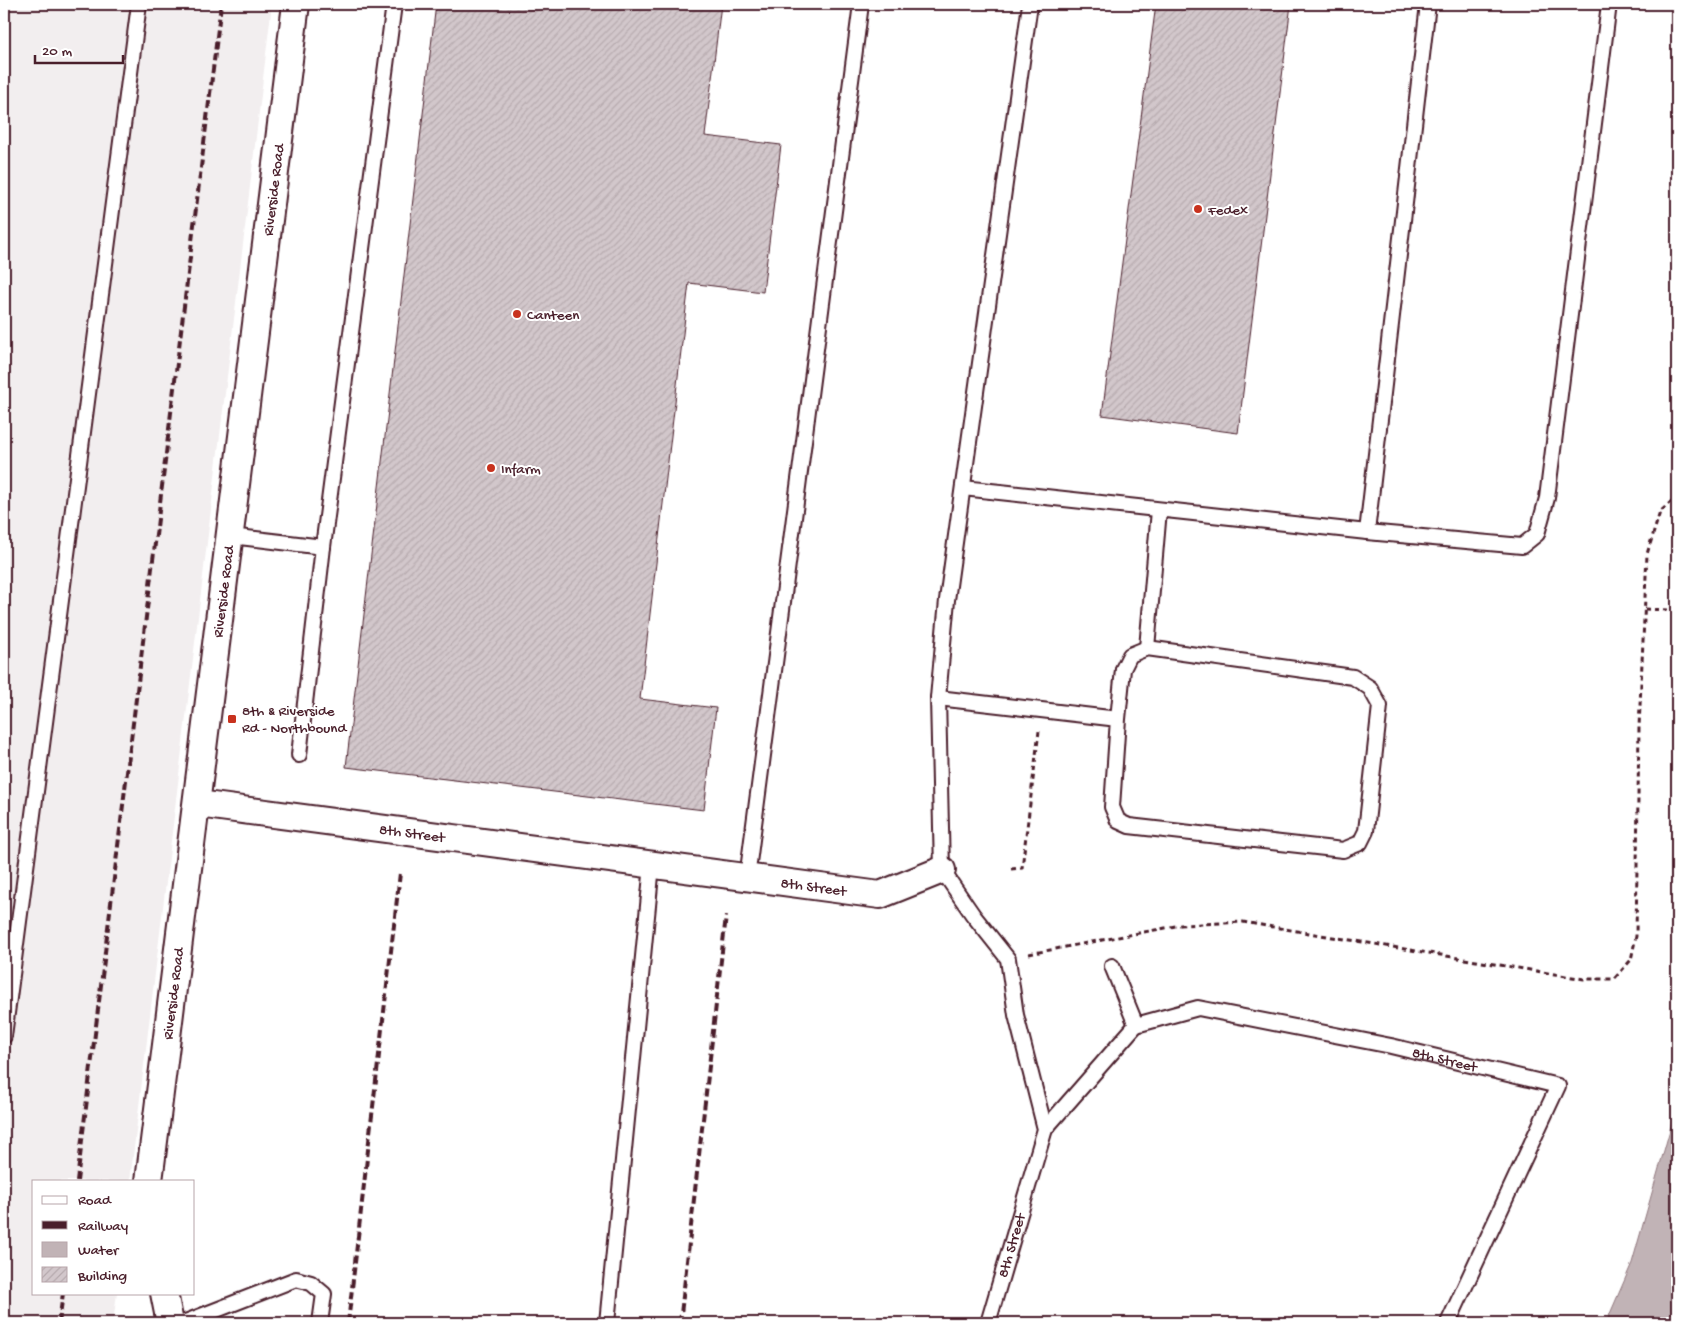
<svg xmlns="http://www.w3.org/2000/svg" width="1681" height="1327" font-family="'Gochi Hand',sans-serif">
<defs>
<pattern id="building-hatch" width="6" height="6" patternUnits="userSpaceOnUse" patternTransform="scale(1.25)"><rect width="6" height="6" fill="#d2c7cb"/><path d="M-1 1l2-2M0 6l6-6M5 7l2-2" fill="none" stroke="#b6aaae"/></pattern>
</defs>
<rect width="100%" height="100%" fill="#fff"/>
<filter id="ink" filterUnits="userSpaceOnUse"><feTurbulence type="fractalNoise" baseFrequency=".02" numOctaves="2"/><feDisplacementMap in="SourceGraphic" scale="10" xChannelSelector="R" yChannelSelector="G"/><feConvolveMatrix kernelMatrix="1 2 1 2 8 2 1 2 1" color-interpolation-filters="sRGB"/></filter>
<g filter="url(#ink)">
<path fill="#f2eeef" d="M4,4H272L130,1181H34V1293H117L113,1323H4Z"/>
<path fill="#c1b3b6" stroke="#91787e" d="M1677,1100V1323H1606L1632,1263L1671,1126Z"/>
<path fill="url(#building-hatch)" stroke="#4a1f2b" d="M436,4H721L705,136L781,145L763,292L689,283L640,699L716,708L704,810L346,767Z
M1156,4H1291L1238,433L1102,415Z"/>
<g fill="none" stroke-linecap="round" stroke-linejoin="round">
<g stroke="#4a1f2b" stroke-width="18">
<g id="service">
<path d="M963,488L1367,532L1428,4"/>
<path d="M1367,532L1522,546L1537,534L1547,498L1609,4"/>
<path d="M231,536L323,547L394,4"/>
<path d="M1147,648L1159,510"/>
<path d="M938,698L1118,719L1123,669L1130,655L1147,648L1353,677L1370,688L1380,706L1366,831L1360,843L1343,850L1129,826L1118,821L1112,807L1118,719"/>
<path d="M299,755L323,547"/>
<path d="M747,878L861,4"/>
<path id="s1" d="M1112,966L1136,1025L1198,1008L1391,1046L1558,1086L1448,1323"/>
<path d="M4,1036L139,4"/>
<path d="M1045,1129L1136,1025"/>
<path d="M183,1323L296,1279L311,1283L324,1294L320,1323"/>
<path d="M607,1323L652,865"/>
<path id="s2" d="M988,1323L1045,1129L1016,1015L1008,959L973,915L942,870L938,698L947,600L1030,4"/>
</g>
</g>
<g stroke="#4a1f2b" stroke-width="30">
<g id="minor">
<path id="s3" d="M198,804L880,895L942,870"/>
<path id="s4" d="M149,1181L296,4"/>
<path d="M164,1293L170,1323"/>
</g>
</g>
<path stroke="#4a1f2b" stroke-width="3" stroke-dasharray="5 4" stroke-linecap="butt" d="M1645,609L1668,610
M1011,869L1022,868L1039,731
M1029,954L1181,925L1243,922L1584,979H1614L1631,960L1636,936L1639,727L1647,554L1660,512L1677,496"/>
<use href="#service" stroke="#fff" stroke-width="14"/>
<use href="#minor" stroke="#fff" stroke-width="26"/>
<path stroke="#4a1f2b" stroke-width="4" stroke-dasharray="8 4" stroke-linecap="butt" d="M77,1181L221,4
M59,1323L63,1293
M348,1323L400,873
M680,1323L726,916"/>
</g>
</g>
<g fill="#c8321e" stroke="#fff" stroke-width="2">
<circle cx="1198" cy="209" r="5"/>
<circle cx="517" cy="314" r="5"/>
<circle cx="491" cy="468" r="5"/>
<rect x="227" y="714" width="10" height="10" rx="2.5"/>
</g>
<g text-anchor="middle" stroke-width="4" stroke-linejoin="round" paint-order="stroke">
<g font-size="15" fill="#4a1f2b" stroke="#fff">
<text dy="5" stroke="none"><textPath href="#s4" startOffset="999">Riverside Road</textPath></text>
<text dy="5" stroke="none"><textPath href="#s4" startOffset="594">Riverside Road</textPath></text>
<text dy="5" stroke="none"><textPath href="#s3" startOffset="216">8th Street</textPath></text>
<text dy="5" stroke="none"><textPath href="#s3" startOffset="621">8th Street</textPath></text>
<text dy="5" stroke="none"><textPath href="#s4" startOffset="189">Riverside Road</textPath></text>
<text dy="5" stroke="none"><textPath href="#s1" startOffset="380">8th Street</textPath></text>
<text dy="5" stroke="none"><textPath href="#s2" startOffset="81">8th Street</textPath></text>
</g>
<g font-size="15" fill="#4a1f2b" stroke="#fff" text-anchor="start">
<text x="1208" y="214">Fedex</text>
<text x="527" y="319">Canteen</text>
<text x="501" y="473">Infarm</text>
<text x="242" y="715">8th &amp; Riverside<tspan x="242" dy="17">Rd - Northbound</tspan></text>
</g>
</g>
<rect width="1681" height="1327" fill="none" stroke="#fff" stroke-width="20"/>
<rect x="10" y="10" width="1661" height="1307" fill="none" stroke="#4a1f2b" stroke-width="2" filter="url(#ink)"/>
<rect x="32" y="1180" width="162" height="115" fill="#ffffff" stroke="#b7a5aa"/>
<rect x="42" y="1196" width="25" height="8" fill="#ffffff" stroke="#b7a5aa"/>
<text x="78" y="1204" font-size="15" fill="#4a1f2b">Road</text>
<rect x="42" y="1221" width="25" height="8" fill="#4a1f2b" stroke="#b7a5aa"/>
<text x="78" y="1230" font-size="15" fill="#4a1f2b">Railway</text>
<rect x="42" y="1242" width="25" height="15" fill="#c1b3b6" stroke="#b7a5aa"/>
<text x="78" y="1254" font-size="15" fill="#4a1f2b">Water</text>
<rect x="42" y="1267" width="25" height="15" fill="url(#building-hatch)" stroke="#b7a5aa"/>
<text x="78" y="1280" font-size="15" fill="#4a1f2b">Building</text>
<path d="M35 55v8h88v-8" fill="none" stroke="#4a1f2b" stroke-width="2.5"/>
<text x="42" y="55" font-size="15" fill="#4a1f2b" stroke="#ffffff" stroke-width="4" paint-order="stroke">20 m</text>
</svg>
